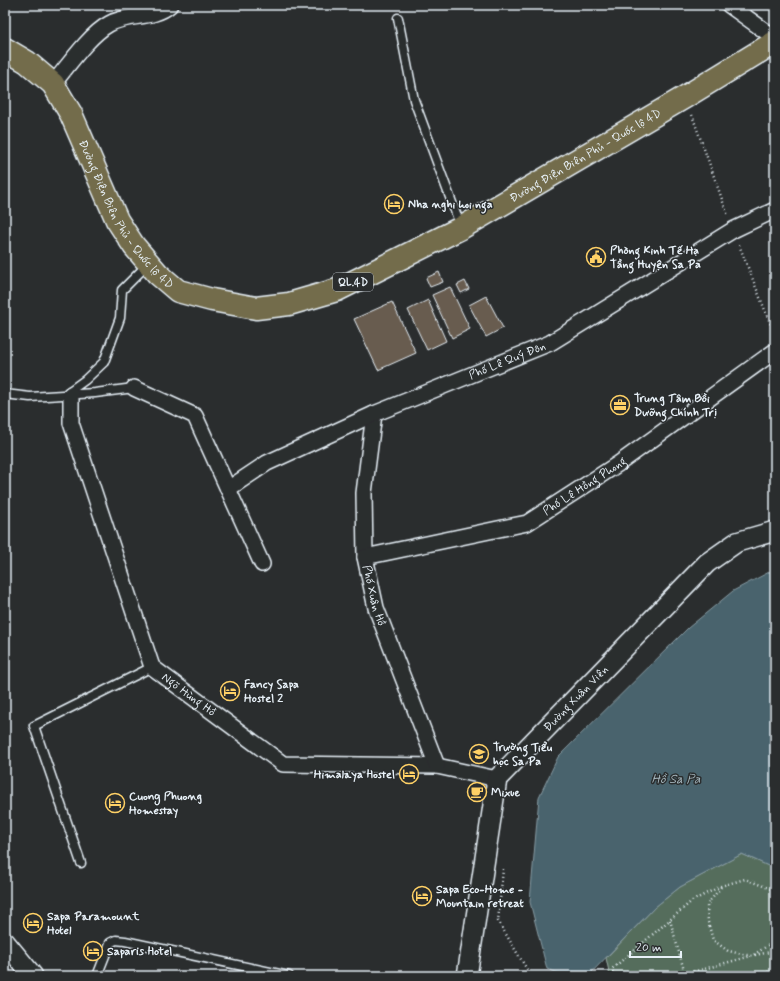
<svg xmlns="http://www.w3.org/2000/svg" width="780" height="981" font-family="Mynerve,sans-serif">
<rect width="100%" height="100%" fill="#2a2d2e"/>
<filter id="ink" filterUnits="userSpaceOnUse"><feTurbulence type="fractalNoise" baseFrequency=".025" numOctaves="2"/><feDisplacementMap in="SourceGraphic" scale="8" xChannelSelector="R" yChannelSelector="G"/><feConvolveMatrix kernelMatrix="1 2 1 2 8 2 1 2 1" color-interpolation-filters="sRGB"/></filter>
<g filter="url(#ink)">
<path fill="#546d5b" stroke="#9eafaa" d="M742,854L775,869V976H610L606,958L655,907L680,887Z"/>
<path fill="#48646d" stroke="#889ca5" d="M775,569V869L742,854L680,887L655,907L588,976H567L547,969L530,902L539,797L558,757L688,628L733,591Z"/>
<path fill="#685c4f" stroke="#e8f1f8" d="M439,272L443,282L430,287L426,278Z
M465,281L469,289L461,293L457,285Z
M450,287L470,329L452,338L432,295Z
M486,296L503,328L486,337L469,305Z
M428,300L446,341L427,350L408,310Z
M392,302L416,353L378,370L354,319Z"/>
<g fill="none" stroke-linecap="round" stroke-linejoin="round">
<g stroke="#e8f1f8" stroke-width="11">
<path id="service" d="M398,18L414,100L461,227
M67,393L85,380L104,362L120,318L122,290L148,264
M5,394L30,397L95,393L134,388
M81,863L34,726L152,667
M97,976L110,943L116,940L125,941L289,976"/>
</g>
<g stroke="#e8f1f8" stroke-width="18">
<g id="minor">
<path d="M729,5L775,38"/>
<path d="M53,84C68,66 89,35 109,24C128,13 153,20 170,5"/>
<path d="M134,388L195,416L262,564"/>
<path id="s1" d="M71,394V423L152,667L283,764L437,766L497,779"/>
<path id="s2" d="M374,414L364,493L365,557L376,608L437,766"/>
<path id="s3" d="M228,489L267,463L374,414L550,343L733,230L775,210"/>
<path id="s4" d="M365,557L527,523L618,464L775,351"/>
</g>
</g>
<g stroke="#e8f1f8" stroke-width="22">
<g id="tertiary">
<path d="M5,942L33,976"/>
<path id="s5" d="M467,976L497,779L707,563L737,542L775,531"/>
</g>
</g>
<g stroke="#e8f1f8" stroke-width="25">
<g id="primary">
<path id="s6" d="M5,49L27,62L53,84L71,114L117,220L134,246L158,274L178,291L212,300L256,308L289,304L337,290L461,228L685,97L775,42"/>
</g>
</g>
<path stroke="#e8f1f8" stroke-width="2.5" stroke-dasharray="1 3" stroke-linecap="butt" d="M692,115L728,216
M739,245L775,335
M503,869L498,921L531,976
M721,887L707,905L708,922L713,940L728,951L752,956L773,942L775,936
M670,920L685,974
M755,955L775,951
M613,976L612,969L692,901L721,886L745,879L771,889L775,892
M678,976L751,956
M752,976L775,970"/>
<use href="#service" stroke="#2a2d2e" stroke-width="8"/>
<use href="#minor" stroke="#2a2d2e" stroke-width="15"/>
<use href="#tertiary" stroke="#2a2d2e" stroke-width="19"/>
<use href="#primary" stroke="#736c4b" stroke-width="22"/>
</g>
</g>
<defs>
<g id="hotel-ring" transform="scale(1)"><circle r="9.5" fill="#2a2d2e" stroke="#ffd166" stroke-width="1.5"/><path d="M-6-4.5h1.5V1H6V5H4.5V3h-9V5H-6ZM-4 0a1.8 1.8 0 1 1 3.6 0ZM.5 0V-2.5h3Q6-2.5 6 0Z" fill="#ffd166"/></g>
<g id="civic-ring" transform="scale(1)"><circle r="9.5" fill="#2a2d2e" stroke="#ffd166" stroke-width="1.5"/><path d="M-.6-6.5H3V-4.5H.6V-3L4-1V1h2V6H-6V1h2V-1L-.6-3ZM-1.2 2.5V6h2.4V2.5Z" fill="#ffd166"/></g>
<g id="office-ring" transform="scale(1)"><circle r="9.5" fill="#2a2d2e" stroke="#ffd166" stroke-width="1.5"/><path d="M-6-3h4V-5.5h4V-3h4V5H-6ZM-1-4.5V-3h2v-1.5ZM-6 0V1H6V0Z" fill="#ffd166"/></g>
<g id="school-ring" transform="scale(1)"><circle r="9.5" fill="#2a2d2e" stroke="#ffd166" stroke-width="1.5"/><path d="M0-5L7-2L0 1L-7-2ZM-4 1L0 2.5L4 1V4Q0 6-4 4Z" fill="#ffd166"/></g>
<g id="cafe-ring" transform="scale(1)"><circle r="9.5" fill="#2a2d2e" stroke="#ffd166" stroke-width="1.5"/><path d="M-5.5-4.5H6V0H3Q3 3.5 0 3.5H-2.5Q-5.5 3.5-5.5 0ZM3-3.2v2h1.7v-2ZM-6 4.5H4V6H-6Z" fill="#ffd166"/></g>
</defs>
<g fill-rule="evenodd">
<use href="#hotel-ring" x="394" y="204"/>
<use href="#civic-ring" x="596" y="257"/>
<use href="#office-ring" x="620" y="405"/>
<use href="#hotel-ring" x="230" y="691"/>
<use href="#school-ring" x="479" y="754"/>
<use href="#hotel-ring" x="409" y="774"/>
<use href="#cafe-ring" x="477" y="792"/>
<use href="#hotel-ring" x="115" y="803"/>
<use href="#hotel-ring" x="422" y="896"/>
<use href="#hotel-ring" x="33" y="923"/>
<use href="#hotel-ring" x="93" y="951"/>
</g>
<g text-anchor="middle" stroke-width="3" stroke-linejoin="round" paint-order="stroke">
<rect fill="#2a2d2e" stroke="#afb6bb" stroke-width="1" x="333" y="273" width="40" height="18" rx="3"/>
<g font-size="11" font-weight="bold" fill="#e8f1f8">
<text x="353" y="286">QL.4D</text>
</g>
<g font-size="12" fill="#e8f1f8" stroke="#2a2d2e">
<text dy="4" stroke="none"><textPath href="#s6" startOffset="750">Đường Điện Biên Phủ - Quốc lộ 4D</textPath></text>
<text dy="4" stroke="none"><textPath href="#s6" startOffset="210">Đường Điện Biên Phủ - Quốc lộ 4D</textPath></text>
<text dy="4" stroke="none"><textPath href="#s3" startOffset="308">Phố Lê Quý Đôn</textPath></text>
<text dy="4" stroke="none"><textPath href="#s4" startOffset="234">Phố Lê Hồng Phong</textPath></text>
<text dy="4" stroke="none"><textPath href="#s2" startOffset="183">Phố Xuân Hồ</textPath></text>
<text dy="4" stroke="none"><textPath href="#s1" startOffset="332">Ngõ Hùng Hồ</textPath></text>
<text dy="4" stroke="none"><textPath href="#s5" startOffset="312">Đường Xuân Viên</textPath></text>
</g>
<g font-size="12" font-weight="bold" fill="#e8f1f8" stroke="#2a2d2e" text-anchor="start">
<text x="408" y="208">Nha nghi hoi nga</text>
<text x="610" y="254">Phòng Kinh Tế Hạ<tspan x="610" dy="14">Tầng Huyện Sa Pa</tspan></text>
<text x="634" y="402">Trung Tâm Bồi<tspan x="634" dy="14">Dưỡng Chính Trị</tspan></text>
<text x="244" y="688">Fancy Sapa<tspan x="244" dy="14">Hostel 2</tspan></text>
<text x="493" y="751">Trường Tiểu<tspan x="493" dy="14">học Sa Pa</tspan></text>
<text x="395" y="778" text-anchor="end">Himalaya Hostel</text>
<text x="491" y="796">Mixue</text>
<text x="129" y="800">Cuong Phuong<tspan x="129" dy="14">Homestay</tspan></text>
<text x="436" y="893">Sapa Eco-Home -<tspan x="436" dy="14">Mountain retreat</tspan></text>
<text x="47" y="920">Sapa Paramount<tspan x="47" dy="14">Hotel</tspan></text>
<text x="107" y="955">Saparis Hotel</text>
</g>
<g font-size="13" font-style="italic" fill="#a8b9c0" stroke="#2a2d2e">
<text x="676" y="783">Hồ Sa Pa</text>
</g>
</g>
<rect width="780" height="981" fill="none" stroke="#2a2d2e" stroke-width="20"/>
<rect x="10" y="10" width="760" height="961" fill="none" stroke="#e8f1f8" stroke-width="1.5" filter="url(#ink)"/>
<path d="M630 951v6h51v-6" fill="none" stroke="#e8f1f8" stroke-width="2"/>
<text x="636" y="951" font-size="12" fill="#e8f1f8" stroke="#2a2d2e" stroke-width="3" paint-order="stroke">20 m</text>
</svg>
